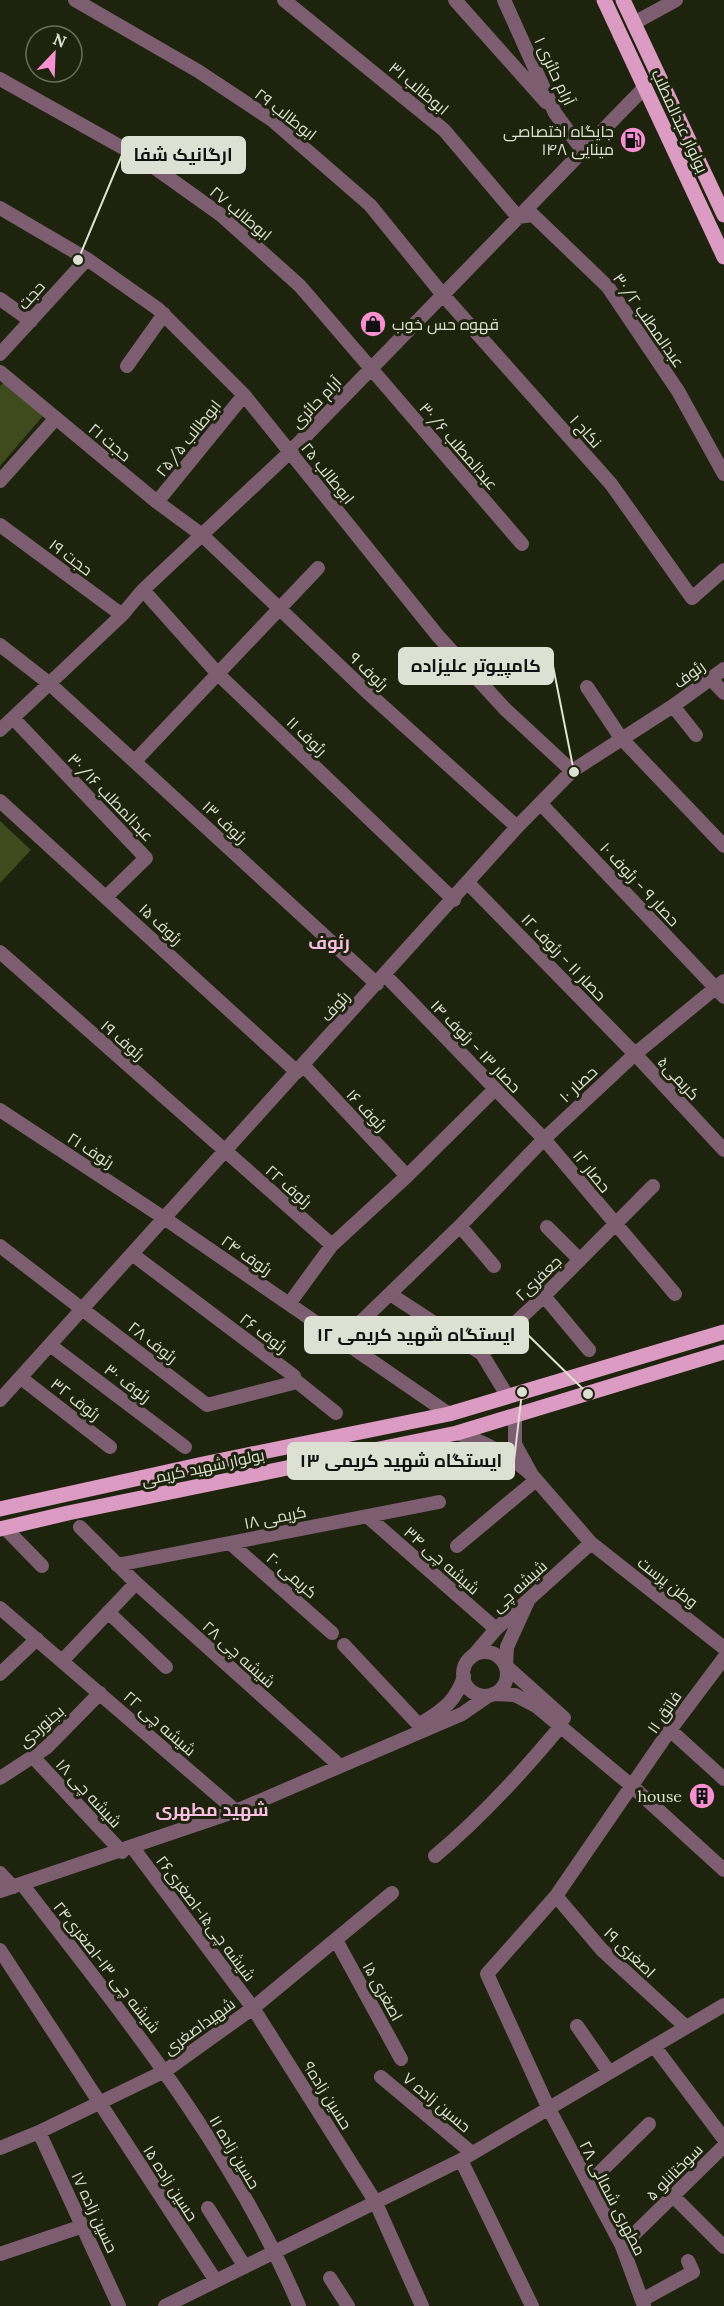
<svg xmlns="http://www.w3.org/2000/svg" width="724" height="2306" font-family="Lora,Cairo,serif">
<rect width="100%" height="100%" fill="#1e230d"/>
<path fill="#3f4a1d" d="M4,382L43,416L0,466V386Z
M0,821L31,850L0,883Z"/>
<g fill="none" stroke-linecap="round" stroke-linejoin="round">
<path stroke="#7d5e70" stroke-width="14" d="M75,0L198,71L272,120L370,205L443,295L611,484L692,598L724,570
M284,0L444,130L518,217L533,215L608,287L678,391L724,474
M455,0L546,102
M504,0L555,113L583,151
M634,23L676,0
M0,79L141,158L221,215L300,286L522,544
M0,208L87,259L158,309L244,395L438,636L505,709L572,771
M0,299L31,321
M0,354L87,259
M127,366L164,314
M0,372L157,502L202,535L366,691L517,827
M0,481L56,418
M157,502L244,395
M0,525L122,615
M143,590L219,675L454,900
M0,645L50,684L377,984
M711,679L724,693
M587,687L621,738L724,846
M673,706L696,735
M13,718L146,858L107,896
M0,730L122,615L143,590L290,452L645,87
M135,761L318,568
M0,801L297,1072
M541,804L724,997
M469,884L635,1054L724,1150
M0,952L332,1245
M385,975L544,1139L675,1294
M303,1065L407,1176
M0,1110L164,1218L449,1414
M460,1226L494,1266
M547,1227L580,1260
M0,1246L207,1405L293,1383L294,1376L132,1254
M390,1294L482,1354L508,1397
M544,1296L589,1350
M289,1304L332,1245L407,1176L495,1089
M342,1340L460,1226L544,1139L635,1054L724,981
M50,1345L185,1447
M482,1354L544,1296L653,1186
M21,1378L110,1447
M295,1380L336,1413
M0,1400L517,827L572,771L673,706L724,669
M457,1433C487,1443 509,1455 532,1475L515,1444V1416
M532,1475L591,1543L724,1648
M367,1516L496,1629
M80,1527L136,1583L340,1766
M5,1528L42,1566
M230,1543L332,1633
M457,1546L536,1480
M117,1565L439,1502
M528,1601L507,1647L506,1666L564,1718
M0,1608L236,1811
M108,1612L166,1667
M344,1645L419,1725
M463 1674a22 22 0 1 1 44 0a22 22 0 1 1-44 0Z
M473,1656L496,1629L591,1543
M62,1661L136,1583
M0,1674L37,1639
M493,1694L515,1695L536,1706L633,1787L724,1870
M423,1722C444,1710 457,1699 464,1676
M670,1730L724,1779
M33,1757L122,1852
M0,1778L46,1748L100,1693
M133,1848L253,2008L375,2201L422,2306
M435,1856C482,1817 521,1774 560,1727
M0,1873L13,1887
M22,1884C124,2016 234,2151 299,2306
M0,1891L236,1811L462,1714L488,1696
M556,1896L602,1950L686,2027
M336,1940L401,2059
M0,1950L216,2281
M577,2026L609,2072
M654,2046L724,2139
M381,2077L472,2153
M39,2132L119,2306
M0,2148L39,2132L165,2071L253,2008L392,1893
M461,2160L532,2306
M589,2183L649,2124
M673,2196L724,2247
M208,2208L245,2267
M622,2246L724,2146
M0,2254L83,2226
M330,2278L348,2306
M642,2300L693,2272L688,2261
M165,2306L461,2160L724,2005
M644,2306L622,2246L548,2107L487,1974L556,1896L670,1730L724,1658"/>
<path stroke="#dc9bc2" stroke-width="15" d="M604,0L724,257
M623,0L724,215
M0,1509L203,1464L449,1414L724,1332
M0,1529L68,1513L457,1433L724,1352"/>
</g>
<defs>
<g id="fuel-disc" transform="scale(1.35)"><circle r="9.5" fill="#f690d0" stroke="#1e230d"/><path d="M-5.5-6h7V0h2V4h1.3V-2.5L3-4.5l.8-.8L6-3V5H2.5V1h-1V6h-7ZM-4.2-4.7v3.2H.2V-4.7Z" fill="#111"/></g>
<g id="shop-disc" transform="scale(1.35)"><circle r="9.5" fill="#f690d0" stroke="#1e230d"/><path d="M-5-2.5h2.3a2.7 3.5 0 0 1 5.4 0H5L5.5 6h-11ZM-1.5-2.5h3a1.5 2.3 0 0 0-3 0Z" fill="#111"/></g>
<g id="building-disc" transform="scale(1.35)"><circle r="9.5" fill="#f690d0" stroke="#1e230d"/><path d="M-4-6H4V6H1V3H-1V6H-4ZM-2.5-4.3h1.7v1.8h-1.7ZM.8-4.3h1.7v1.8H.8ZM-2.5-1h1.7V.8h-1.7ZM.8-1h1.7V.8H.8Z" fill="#111"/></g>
</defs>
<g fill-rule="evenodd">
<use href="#fuel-disc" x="633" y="140"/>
<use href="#shop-disc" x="373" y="324"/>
<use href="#building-disc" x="702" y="1796"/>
</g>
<g text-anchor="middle" stroke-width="6" stroke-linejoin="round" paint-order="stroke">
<g font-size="16" fill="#dde1d3" stroke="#1e230d">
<text transform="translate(555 71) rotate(65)" y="6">آرام حائری ۱</text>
<text transform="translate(419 88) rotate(40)" y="6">ابوطالب ۳۱</text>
<text transform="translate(286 114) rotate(38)" y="6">ابوطالب ۲۹</text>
<text transform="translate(680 121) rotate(65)" y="6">بولوار عبدالمطلب</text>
<text transform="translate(241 213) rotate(40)" y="6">ابوطالب ۲۷</text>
<text transform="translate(31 295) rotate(-48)" y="6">حجت</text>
<text transform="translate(649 320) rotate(55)" y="6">عبدالمطلب ۳۰/۲</text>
<text transform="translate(316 402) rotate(-46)" y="6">آرام حائری</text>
<text transform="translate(586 431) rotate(48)" y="6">نکاح ۱</text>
<text transform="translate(188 438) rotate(-51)" y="6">ابوطالب ۲۵/۵</text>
<text transform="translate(110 442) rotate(40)" y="6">حجت ۲۱</text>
<text transform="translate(459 446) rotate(49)" y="6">عبدالمطلب ۳۰/۶</text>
<text transform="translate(328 473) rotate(51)" y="6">ابوطالب ۲۵</text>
<text transform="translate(71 557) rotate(37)" y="6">حجت ۱۹</text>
<text transform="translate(369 671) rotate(44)" y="6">رئوف ۹</text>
<text transform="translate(689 674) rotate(-36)" y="6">رئوف</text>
<text transform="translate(307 736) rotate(44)" y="6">رئوف ۱۱</text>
<text transform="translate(111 797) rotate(46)" y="6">عبدالمطلب ۳۰/۱۶</text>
<text transform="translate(225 822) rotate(43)" y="6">رئوف ۱۳</text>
<text transform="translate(640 884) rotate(47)" y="6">حصار ۹ - رئوف ۱۰</text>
<text transform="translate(161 924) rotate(43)" y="6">رئوف ۱۵</text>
<text transform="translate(564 957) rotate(46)" y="6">حصار ۱۱ - رئوف ۱۲</text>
<text transform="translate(335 1006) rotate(-48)" y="6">رئوف</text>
<text transform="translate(123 1040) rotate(41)" y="6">رئوف ۱۹</text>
<text transform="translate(476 1046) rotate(46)" y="6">حصار ۱۳ - رئوف ۱۴</text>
<text transform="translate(679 1078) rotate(47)" y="6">کریمی۵</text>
<text transform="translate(578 1084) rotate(-43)" y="6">حصار ۱۰</text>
<text transform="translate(367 1110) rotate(47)" y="6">رئوف ۱۶</text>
<text transform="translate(91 1150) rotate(33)" y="6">رئوف ۲۱</text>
<text transform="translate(592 1171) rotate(51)" y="6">حصار ۱۲</text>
<text transform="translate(289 1186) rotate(41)" y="6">رئوف ۲۲</text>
<text transform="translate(247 1255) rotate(35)" y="6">رئوف ۲۴</text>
<text transform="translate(538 1278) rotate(-44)" y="6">جعفری۲</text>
<text transform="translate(264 1333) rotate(37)" y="6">رئوف ۲۶</text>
<text transform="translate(153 1342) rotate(38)" y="6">رئوف ۲۸</text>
<text transform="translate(128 1383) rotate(37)" y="6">رئوف ۳۰</text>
<text transform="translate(76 1399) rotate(38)" y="6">رئوف ۳۲</text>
<text transform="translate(203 1467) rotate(-12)" y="6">بولوار شهید کریمی</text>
<text transform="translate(275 1517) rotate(-11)" y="6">کریمی ۱۸</text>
<text transform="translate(442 1560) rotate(41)" y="6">شیشه چی ۳۴</text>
<text transform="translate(292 1575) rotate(41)" y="6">کریمی ۲۰</text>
<text transform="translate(668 1582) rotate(38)" y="6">وطن پرست</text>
<text transform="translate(519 1586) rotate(-42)" y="6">شیشه چی</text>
<text transform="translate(239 1654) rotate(42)" y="6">شیشه چی ۲۸</text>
<text transform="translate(664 1712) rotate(-55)" y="6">فاتق ۱۱</text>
<text transform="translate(160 1723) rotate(41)" y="6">شیشه چی ۲۲</text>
<text transform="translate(41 1726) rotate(-41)" y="6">بجنوردی</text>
<text transform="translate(89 1793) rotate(47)" y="6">شیشه چی ۱۸</text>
<text transform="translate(206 1918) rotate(53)" y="6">شیشه چی۱۵-اصغری۲۶</text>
<text transform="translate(630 1952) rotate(44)" y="6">اصغری ۱۹</text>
<text transform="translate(107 1967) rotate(52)" y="6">شیشه چی ۱۳-اصغری۲۴</text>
<text transform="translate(383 1991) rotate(61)" y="6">اصغری ۱۵</text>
<text transform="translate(199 2026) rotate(-36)" y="6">شهیداصغری</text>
<text transform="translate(328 2095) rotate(58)" y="6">حسین زاده۹</text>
<text transform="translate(437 2102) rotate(40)" y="6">حسین زاده ۷</text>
<text transform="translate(235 2152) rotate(59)" y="6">حسین زاده ۱۱</text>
<text transform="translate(674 2172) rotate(-45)" y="6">سوختانلو ۵</text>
<text transform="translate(171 2183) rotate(57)" y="6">حسین زاده ۱۵</text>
<text transform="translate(613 2198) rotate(63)" y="6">مطهری شمالی ۲۸</text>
<text transform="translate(95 2212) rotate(65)" y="6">حسین زاده ۱۷</text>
</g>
<g font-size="16" fill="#dde1d3" stroke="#1e230d" text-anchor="end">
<text x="614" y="137">جایگاه اختصاصی<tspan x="614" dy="18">۱۴۸ مینایی</tspan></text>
<text x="392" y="330" text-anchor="start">قهوه حس خوب</text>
<text x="682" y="1802">house</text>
</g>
<g font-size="18" font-weight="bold" fill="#f9bee1" stroke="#1e230d">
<text x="329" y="949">رئوف</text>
<text x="212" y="1816">شهید مطهری</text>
</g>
</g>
<path fill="none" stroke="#dde1d3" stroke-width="2" d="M78 260L122 155M574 772L553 666M588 1394L528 1335M522 1392L514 1461"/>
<g fill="#dde1d3" stroke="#1e230d" stroke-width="2">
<circle cx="78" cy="260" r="6"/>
<circle cx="574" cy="772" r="6"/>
<circle cx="588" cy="1394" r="6"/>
<circle cx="522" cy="1392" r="6"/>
</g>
<g fill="#dde1d3" stroke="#dde1d3" stroke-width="2">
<rect x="122" y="137" width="123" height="36" rx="6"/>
<rect x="399" y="648" width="154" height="36" rx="6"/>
<rect x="305" y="1317" width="223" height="36" rx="6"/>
<rect x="288" y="1443" width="226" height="36" rx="6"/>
</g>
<g font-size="18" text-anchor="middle" font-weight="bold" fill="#111">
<text x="183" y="161">ارگانیک شفا</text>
<text x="476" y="672">کامپیوتر علیزاده</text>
<text x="416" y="1341">ایستگاه شهید کریمی ۱۲</text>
<text x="401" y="1467">ایستگاه شهید کریمی ۱۳</text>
</g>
<g transform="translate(54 54) rotate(23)"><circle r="28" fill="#1e230d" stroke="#6a6f5c" stroke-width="1.5"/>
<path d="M0-4.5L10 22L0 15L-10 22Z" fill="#f690d0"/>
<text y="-9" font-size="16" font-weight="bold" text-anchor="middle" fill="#dde1d3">N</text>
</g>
</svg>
